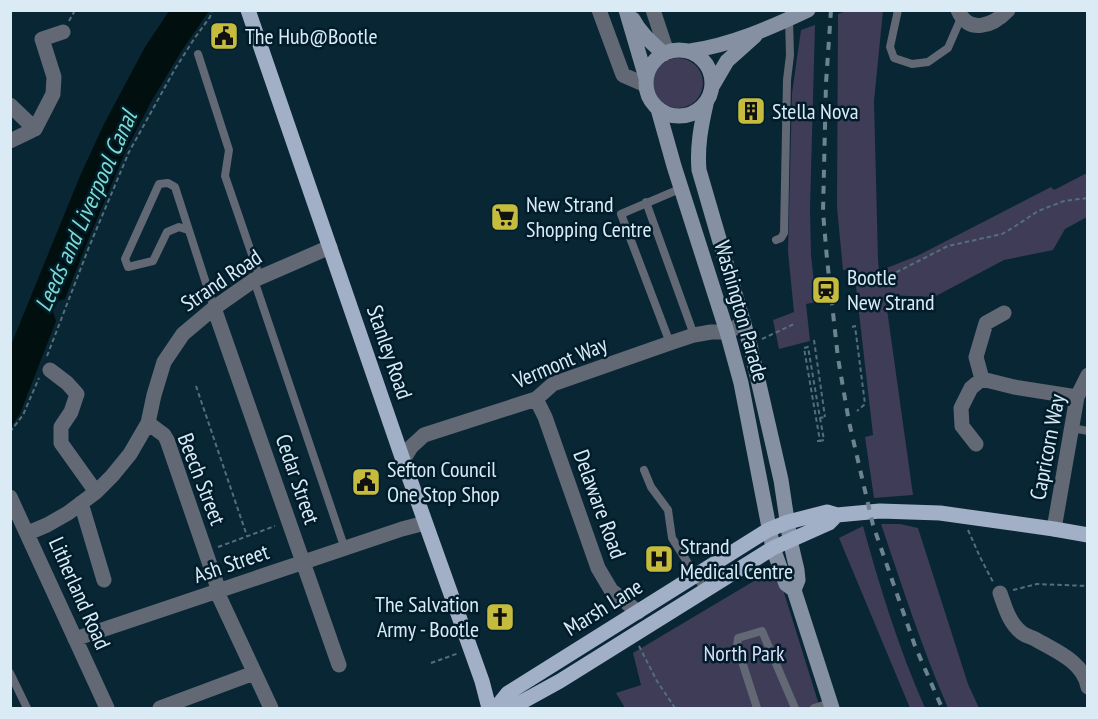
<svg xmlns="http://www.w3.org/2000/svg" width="1098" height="719" font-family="'PT Sans Narrow',sans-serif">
<rect width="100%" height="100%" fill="#092635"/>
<path fill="#3e3c57" d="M846,11H883L874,101L878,259L879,271L917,256L1051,187L1054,190L1087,173V217L1065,229L1053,250L1004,260L934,297L885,295L913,495L874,498L865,437L873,435L854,269L843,270L837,207L838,14Z
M815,25L810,209L811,255L816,302L806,304L810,341L779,349L773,320L794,312L788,252L792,93L801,30Z
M653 83a25 25 0 1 1 50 0a25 25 0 1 1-50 0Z
M881,524H900L918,528L968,684L979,708H948C922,648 902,586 881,524Z
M863,526C880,588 899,649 925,708H910L839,538Z
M771,576L781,583L820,708H625L616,693L641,685L633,653L754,581Z"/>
<path fill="#01100e" d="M169,11H209L181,52L151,102L126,150L87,243L65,299L58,301L53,311L56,321L20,414L11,427V345L80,176L104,124L145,47Z"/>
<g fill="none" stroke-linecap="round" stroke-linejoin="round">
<path stroke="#556e7b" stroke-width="2" stroke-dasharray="4.5 3" stroke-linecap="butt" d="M69,21L74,12L73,10
M883,279L948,246L1002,234L1014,227L1038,211L1064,201L1088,198
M852,327L855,326L865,404L857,411
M762,339L794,324
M814,340L825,417
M47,356L89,247L129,152L175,69L194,39L210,17L212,10
M196,386L247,536
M820,418L824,440L820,441
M10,432L23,415L39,378
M817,441H820L804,348L808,347L820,418L825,417
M968,530L980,557L993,582
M218,547L275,526
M1013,590L1037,584L1088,586
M639,646L657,681L675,708
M431,663L459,653"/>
<path stroke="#626874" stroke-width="8" d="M898,10L890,47L894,58L912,64L928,62L948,48L961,18
M198,54L229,150L225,176L260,278
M646,202L694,335
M188,230L179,227L167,232L153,261L128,267L125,259L159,184L168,183L175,187L214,308
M776,240L781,238L784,233L787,80L790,55L789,19
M254,280L345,549
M670,343L621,214L682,188
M1072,428L1088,431
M644,470L651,487L668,510L672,538L705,590
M10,673L27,708
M757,708L737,646L738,638L762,631L795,708
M814,708L830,703"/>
<path stroke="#626874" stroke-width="15" d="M599,10L623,75L646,85
M653,10L667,52
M958,10C968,35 993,26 1008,10
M10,105L35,129
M10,141L35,129L53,94L54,77L42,39L63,32
M214,308L339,665
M50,370L67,383L77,394L71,412L61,427V443L96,492
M982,379L976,357L986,323L1004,313
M536,399L545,417L598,568L611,590L638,612
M148,423L164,435L167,440L219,591
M976,444L962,426L961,408L971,388L982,379L1014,387L1077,397
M403,460L411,447L424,435L536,399L553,384L670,343L694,335L711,332H727L744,323
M10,497L107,708
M81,503L104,580
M1054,529L1077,397L1088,375
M28,533L47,525L68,513L96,492L112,476L130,454L148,423L154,395L164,362L183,334L214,308L254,280L330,247
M217,592L271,708
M1000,593C1005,607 1009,623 1022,633C1026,636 1031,637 1035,639C1055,651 1083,661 1088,687
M75,639L402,529L425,523
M160,708L254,673"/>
<path stroke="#8590a3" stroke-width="15" d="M626,10L646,78
M633,19C640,33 652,43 664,54
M646 83a33 33 0 1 1 66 0a33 33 0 1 1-66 0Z
M690,51C731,45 770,28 808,10
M713,85L727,61L755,36
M706,104C701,126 697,147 699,170L750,345L781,480L790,540L797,570L798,580L794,590
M658,109L674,166L727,332L741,383L773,548L786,584L794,590L832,708"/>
<path stroke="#a1afc7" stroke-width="15" d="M248,10L403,460L482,681L489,708
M496,708L508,693L768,530L788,522L827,512L837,515L880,511L940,513L1054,529L1088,535
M511,708L560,681L773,548L829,523L837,515"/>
<path stroke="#6d8490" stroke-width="4" stroke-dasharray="8 8" stroke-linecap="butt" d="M831,10L826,83L823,212L827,259L838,358L849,422L873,525L915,646L942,708"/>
</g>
<defs>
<g id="civic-square" transform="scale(1.5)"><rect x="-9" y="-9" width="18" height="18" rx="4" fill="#c5bc3d" stroke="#011c2b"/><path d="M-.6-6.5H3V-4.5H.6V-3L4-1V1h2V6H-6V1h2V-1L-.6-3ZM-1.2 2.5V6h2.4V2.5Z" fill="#111"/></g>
<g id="building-square" transform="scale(1.5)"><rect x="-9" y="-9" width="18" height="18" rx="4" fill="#c5bc3d" stroke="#011c2b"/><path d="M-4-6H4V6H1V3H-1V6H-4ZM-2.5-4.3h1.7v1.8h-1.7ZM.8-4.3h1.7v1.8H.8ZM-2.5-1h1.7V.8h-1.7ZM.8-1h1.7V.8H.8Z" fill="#111"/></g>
<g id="supermarket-square" transform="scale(1.5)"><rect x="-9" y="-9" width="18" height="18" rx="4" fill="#c5bc3d" stroke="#011c2b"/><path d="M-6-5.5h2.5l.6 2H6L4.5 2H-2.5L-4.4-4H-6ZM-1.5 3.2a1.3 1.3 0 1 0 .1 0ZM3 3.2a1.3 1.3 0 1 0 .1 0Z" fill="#111"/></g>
<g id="station-square" transform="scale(1.5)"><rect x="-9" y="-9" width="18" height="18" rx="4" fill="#c5bc3d" stroke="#011c2b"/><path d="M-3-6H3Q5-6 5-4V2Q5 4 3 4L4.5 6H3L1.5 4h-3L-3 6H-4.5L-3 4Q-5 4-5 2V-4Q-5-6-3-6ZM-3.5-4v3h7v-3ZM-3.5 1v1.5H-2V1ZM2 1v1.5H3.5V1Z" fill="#111"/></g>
<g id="hospital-square" transform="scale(1.5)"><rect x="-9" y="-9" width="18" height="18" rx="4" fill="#c5bc3d" stroke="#011c2b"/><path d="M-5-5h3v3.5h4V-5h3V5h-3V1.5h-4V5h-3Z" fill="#111"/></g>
<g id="church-square" transform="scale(1.5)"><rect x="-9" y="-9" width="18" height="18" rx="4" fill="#c5bc3d" stroke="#011c2b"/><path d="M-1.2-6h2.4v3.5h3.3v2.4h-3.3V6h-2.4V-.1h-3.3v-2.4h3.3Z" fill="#111"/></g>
</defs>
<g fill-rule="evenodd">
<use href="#civic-square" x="224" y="36"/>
<use href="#building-square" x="751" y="111"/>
<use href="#supermarket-square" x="505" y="217"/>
<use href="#station-square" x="826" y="290"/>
<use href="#civic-square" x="366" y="482"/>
<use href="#hospital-square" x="659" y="559"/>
<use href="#church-square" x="500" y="617"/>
</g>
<g text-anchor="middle" stroke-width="5" stroke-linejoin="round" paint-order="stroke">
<g font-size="22" fill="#daebf5" stroke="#011c2b" text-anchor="start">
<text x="245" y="44">The Hub@Bootle</text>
<text x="772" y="119">Stella Nova</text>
<text x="526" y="212">New Strand<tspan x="526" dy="25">Shopping Centre</tspan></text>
<text x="847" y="285">Bootle<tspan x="847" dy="25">New Strand</tspan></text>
<text x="387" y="477">Sefton Council<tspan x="387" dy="25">One Stop Shop</tspan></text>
<text x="680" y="554">Strand<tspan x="680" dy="25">Medical Centre</tspan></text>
<text x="479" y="612" text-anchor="end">The Salvation<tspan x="479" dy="25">Army - Bootle</tspan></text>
</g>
<g font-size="22" fill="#daebf5" stroke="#011c2b">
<text transform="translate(221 280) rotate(-34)" y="8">Strand Road</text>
<text transform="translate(742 311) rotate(74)" y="8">Washington Parade</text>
<text transform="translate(390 352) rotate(71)" y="8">Stanley Road</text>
<text transform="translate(560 362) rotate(-23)" y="8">Vermont Way</text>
<text transform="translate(1047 447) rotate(-79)" y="8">Capricorn Way</text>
<text transform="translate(202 479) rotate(69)" y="8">Beech Street</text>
<text transform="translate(298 479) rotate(71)" y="8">Cedar Street</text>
<text transform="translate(600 504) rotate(70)" y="8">Delaware Road</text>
<text transform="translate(231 563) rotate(-19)" y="8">Ash Street</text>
<text transform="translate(80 593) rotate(66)" y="8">Litherland Road</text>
<text transform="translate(603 607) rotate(-32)" y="8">Marsh Lane</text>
</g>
<g font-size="22" fill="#dcdcf7" stroke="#011c2b">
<text x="744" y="661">North Park</text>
</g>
<g font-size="24" font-style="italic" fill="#7bdbcd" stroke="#011c2b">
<text transform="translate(86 211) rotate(-66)" y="8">Leeds and Liverpool Canal</text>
</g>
</g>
<rect width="1098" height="719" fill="none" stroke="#daebf5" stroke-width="24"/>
</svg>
